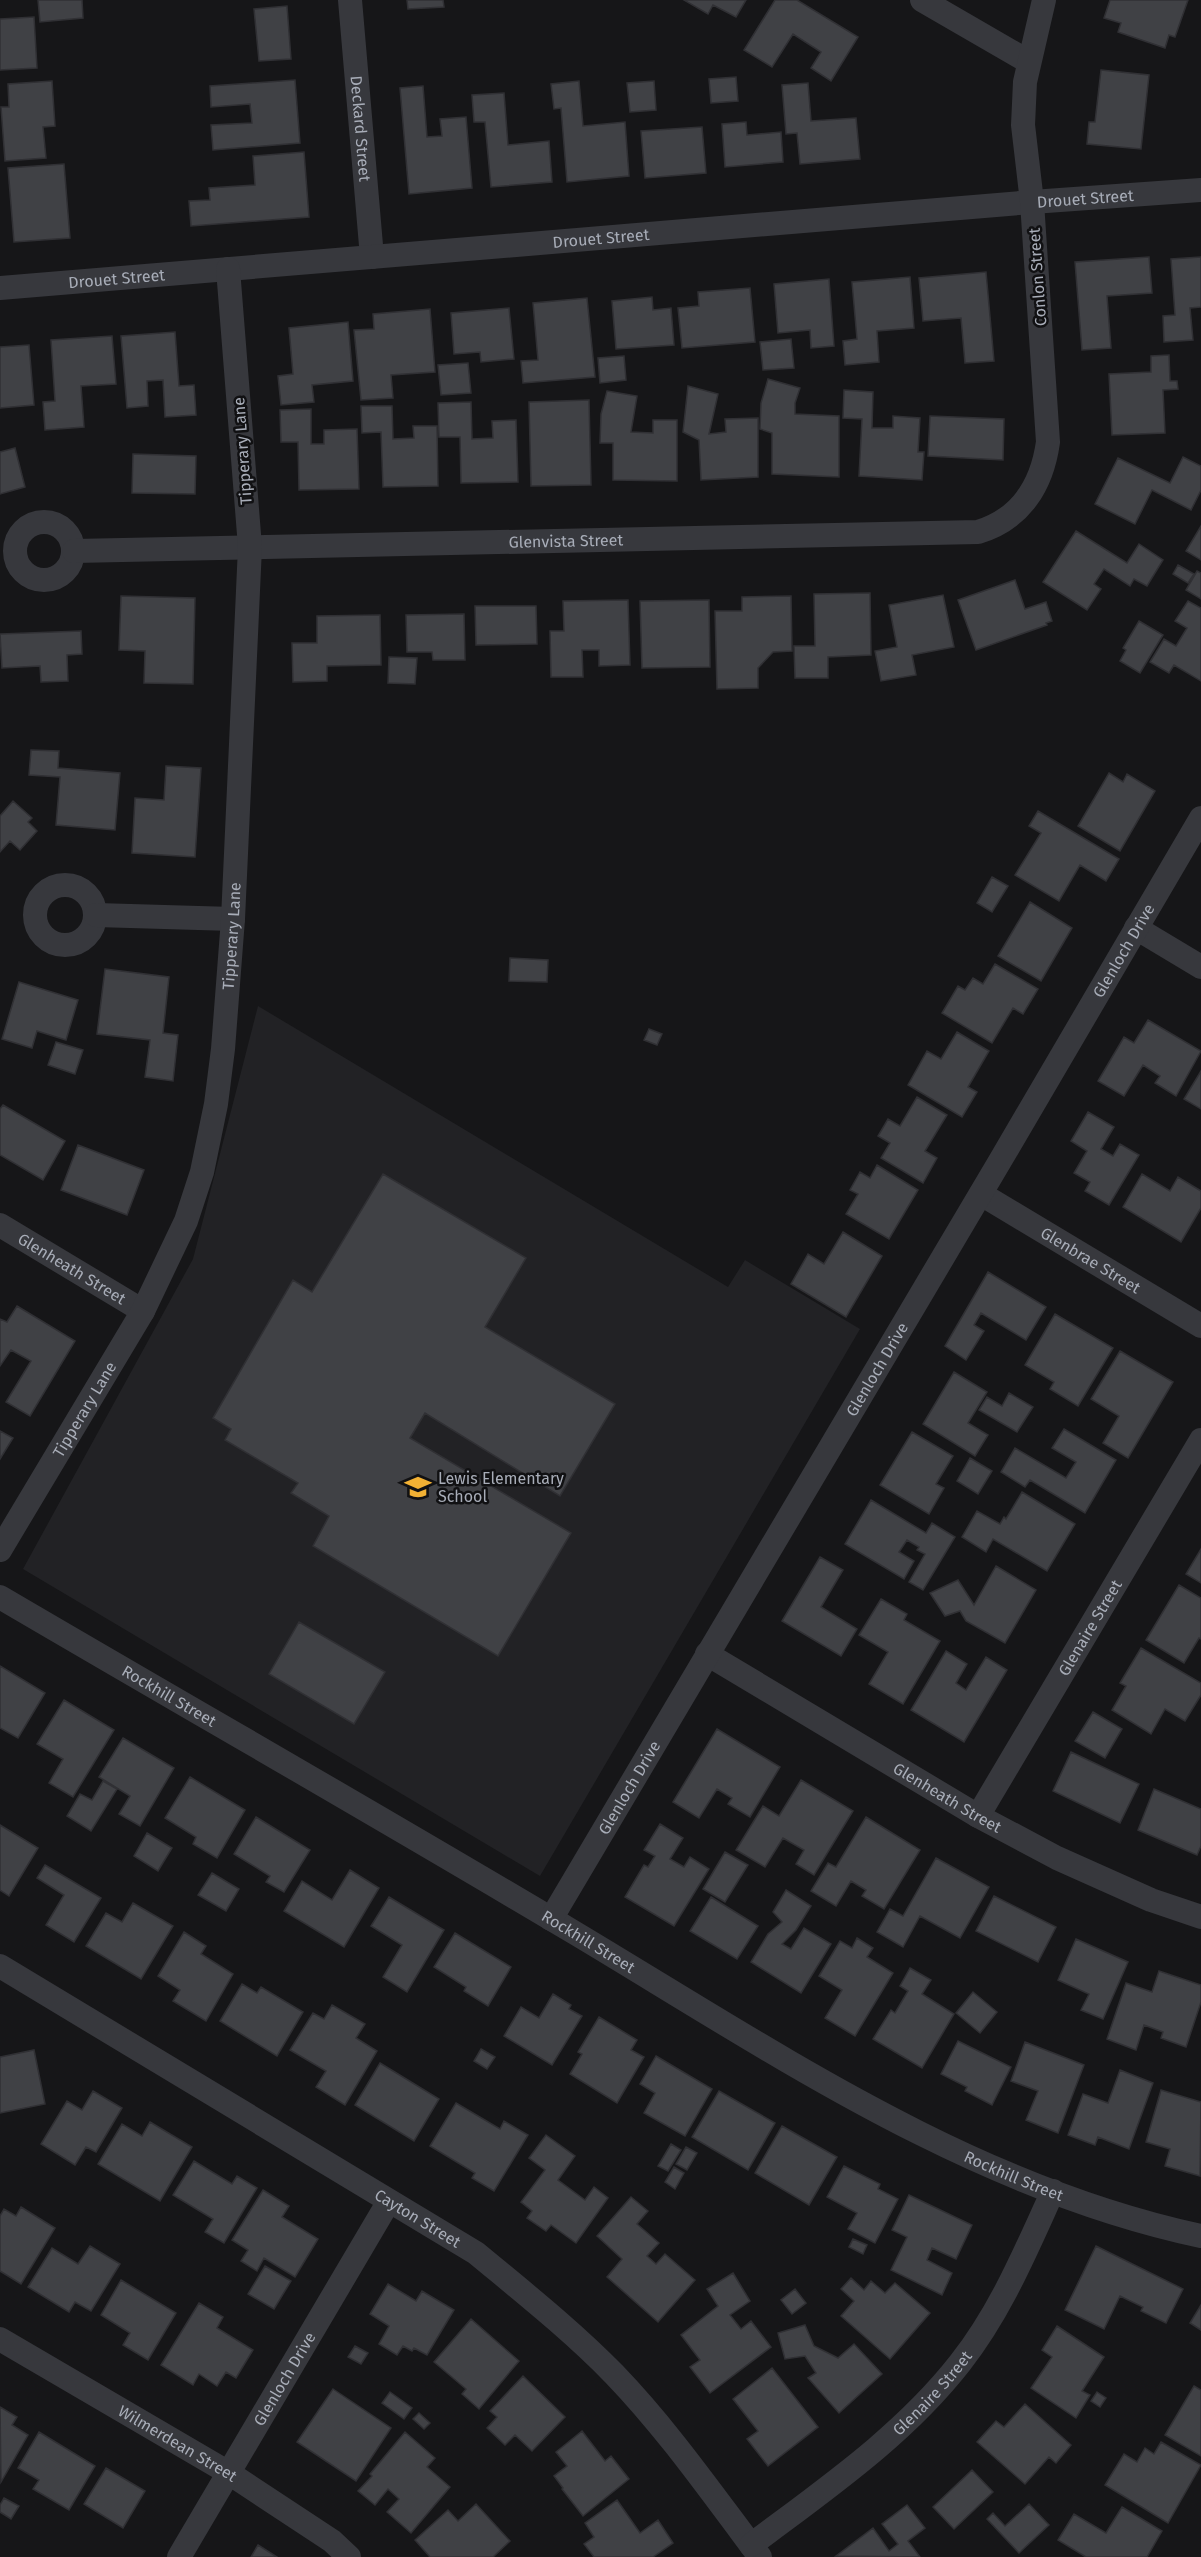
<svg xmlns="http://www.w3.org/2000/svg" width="1201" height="2557" font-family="'Fira Sans',sans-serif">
<rect width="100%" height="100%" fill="#161618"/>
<path fill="#222225" d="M258,1006L728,1287L745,1260L860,1329L540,1876L23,1569L193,1259Z"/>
<path fill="#404145" stroke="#303034" stroke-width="1.5" d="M38,0H82L83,18L40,22Z
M407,0H443L444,7L408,9Z
M684,0H746L736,17L713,5L708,14Z
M775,0H797L858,37L831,81L811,68L821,52L793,34L772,67L744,50Z
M1110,0H1188L1175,37L1169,35L1165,48L1118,32L1121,23L1104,18Z
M287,6L291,59L259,61L254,9Z
M34,17L37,68L0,70V19Z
M1101,70L1149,75L1141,149L1087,144L1089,122H1095Z
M736,77L738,101L711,103L709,79Z
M295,80L300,143L213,150L211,125L252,123L250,104L211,107L210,86Z
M52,81L55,126L43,127L46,158L5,161L1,107H9L8,84Z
M579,81L583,126L625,122L629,176L567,182L561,108L554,109L551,84Z
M654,81L656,110L630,112L627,83Z
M808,83L811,121L856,118L860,159L800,164L797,133L786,134L782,85Z
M423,86L427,137L442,136L440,119L466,117L472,188L409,194L400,88Z
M504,93L508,145L549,141L552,182L491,187L485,122H474L472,95Z
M746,122L747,135L781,132L783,162L725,167L722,124Z
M702,127L706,173L645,178L641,131Z
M304,152L309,217L191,226L189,201L210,200L209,188L255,185L253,156Z
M64,164L70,238L14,242L8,168Z
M1149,257L1152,293L1107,296L1111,348L1082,350L1075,262Z
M1201,257V307L1190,308L1193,340L1164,342L1163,316L1175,315L1171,259Z
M986,272L994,361L965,363L961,318L923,321L919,278Z
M910,277L914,328L877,331L879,362L845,365L843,341L857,339L852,282Z
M829,279L834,346L811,348L810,330L778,333L774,284Z
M750,288L755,342L682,348L678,308L699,306L698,292Z
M652,297L653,310L671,308L674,345L616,349L612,301Z
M587,298L595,377L523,383L521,361L538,360L533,303Z
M509,308L514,359L481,362L480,352L454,354L451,313Z
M430,309L435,372L391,375L393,398L361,400L354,330L374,329L373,314Z
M348,322L353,381L312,385L314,402L281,405L278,376L293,374L289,328Z
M175,332L179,386L194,385L196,415L165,417L163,380L147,381L148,406L127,408L121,336Z
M112,336L116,384L81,386L84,427L45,430L43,402L55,401L51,340Z
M791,339L794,368L763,370L760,342Z
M29,345L34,405L0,408V347Z
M1169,355L1170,381H1177L1178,389L1163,390L1165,433L1112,435L1109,374L1151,372V356Z
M624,356L626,380L600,383L598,358Z
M468,363L471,393L441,395L438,365Z
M768,379L800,388L795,403V414L839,416V477L772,474V433L760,429L761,403Z
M688,386L718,394L709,434L726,432L725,419L758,418V477L701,480L699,440L683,432Z
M844,390L873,392L872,428H893V416L920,418L918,452H924L922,480L859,476L862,419L843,418Z
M607,391L637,396L631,432L653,433V420H677V481L613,480V443H600L601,414Z
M589,400L591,485L531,486L529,402Z
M471,402L472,439L493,438L492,421L516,420L518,482L461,483L460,437H439L438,403Z
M361,406H392L393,439L414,438L413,426H437L438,486L383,487L381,432L362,433Z
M311,409V444H324V430L357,429L359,489L299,490L298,442H281L280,410Z
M930,416L1004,419L1003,460L928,456Z
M15,448L25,487L0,494V452Z
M133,454L196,456L195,494L132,493Z
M1183,457L1201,466V490L1191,510L1152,490L1135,524L1095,504L1118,458L1170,483Z
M1201,526V560L1186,551Z
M1076,531L1127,563L1139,544L1163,560L1147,586L1134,579L1130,586L1104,569L1094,584L1101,589L1087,610L1043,582Z
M1178,565L1194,574L1188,583L1173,574Z
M1197,571L1201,573V599L1186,590Z
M1015,580L1025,609L1046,602L1052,621L1046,623L1047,625L976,650L958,600Z
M870,593L871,655L828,657V678H795L794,646H815L814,594Z
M943,595L954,647L912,655L916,675L881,681L875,651L897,647L889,605Z
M121,596L195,598L193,684L144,683L145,651L119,650Z
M791,596L792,651L773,652L758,668V688L717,689L715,611H742V597Z
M628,600L630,665L599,666V650H582L583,677H551L550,631H564L563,601Z
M709,600L710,667L642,668L640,601Z
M1188,601L1201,608V681L1174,665L1169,673L1150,662L1164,639L1176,646L1187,628L1175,621Z
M475,606H536L537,644L476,645Z
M464,614L465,660H433L432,652H407L406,615Z
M380,615L381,665L327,666V681L293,682L292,643H317V616Z
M1139,621L1163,635L1140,673L1120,661L1126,650L1123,648Z
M81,631L82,654L67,655L68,681L41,682L40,666L2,668L0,634Z
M389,657L417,658L415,684L388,683Z
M31,750L59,751L58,768L120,773L115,830L56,825L60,777L29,775Z
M166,766L201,768L195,857L132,853L135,798L164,800Z
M1109,773L1123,782L1127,774L1155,791L1120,851L1078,826Z
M13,801L32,818L28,822L37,831L20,850L10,841L0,852V816Z
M1038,811L1119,859L1106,881L1080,865L1059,901L1015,875L1041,833L1029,826Z
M992,877L1008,886L992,912L977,903Z
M1030,902L1072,928L1041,981L998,956Z
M510,958L548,960L547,982L509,981Z
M995,964L1038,989L1023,1014L1013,1008L992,1043L942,1013L958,986L965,990L973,978L983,984Z
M105,969L169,977L163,1033L178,1035L173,1081L145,1077L150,1040L97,1034Z
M19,982L78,1000L66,1040L37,1031L32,1048L2,1039Z
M1148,1020L1201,1051L1176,1096L1155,1083L1160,1076L1143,1065L1124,1096L1098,1081L1124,1037L1134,1043Z
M649,1029L662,1034L657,1045L644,1040Z
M957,1032L989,1051L968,1087L977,1092L962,1117L908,1085L927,1051L941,1059Z
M56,1042L83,1050L75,1074L48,1065Z
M1201,1071V1109L1184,1099Z
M917,1097L947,1115L925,1151L937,1158L923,1183L881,1158L890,1143L878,1136L888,1119L900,1126Z
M3,1105L65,1141L43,1180L0,1155V1109Z
M1088,1112L1114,1127L1101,1149L1113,1156L1120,1144L1139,1155L1109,1205L1085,1191L1090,1182L1074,1173L1087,1151L1071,1141Z
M78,1145L144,1170L127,1215L61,1190Z
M877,1165L918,1190L889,1239L846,1214L858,1194L850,1190L860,1172L870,1178Z
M383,1174L526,1258L485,1327L615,1404L560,1496L425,1413L410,1438L571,1533L498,1656L313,1546L329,1516L291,1493L298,1483L225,1440L231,1429L213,1418L293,1280L312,1292Z
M1142,1174L1170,1191L1178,1177L1201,1191V1208L1181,1242L1123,1207Z
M843,1232L882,1256L846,1317L791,1284L808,1254L824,1264Z
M988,1272L1046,1307L1026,1340L981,1313L974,1325L984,1331L966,1360L945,1346Z
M17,1306L75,1341L30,1416L6,1402L31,1361L11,1350L0,1366V1319L7,1322Z
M1055,1314L1113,1348L1078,1406L1050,1389L1054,1382L1025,1365Z
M1120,1351L1173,1382L1128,1458L1103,1443L1119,1416L1091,1399Z
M954,1372L987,1392L968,1423L988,1435L975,1456L923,1424Z
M1009,1393L1033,1407L1017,1432L979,1410L987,1397L1002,1406Z
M1064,1429L1116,1460L1085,1513L1030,1480L1025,1487L1001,1472L1015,1448L1066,1478L1076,1462L1052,1448Z
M0,1431L13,1438L0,1459Z
M912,1432L953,1456L936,1484L944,1488L929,1514L880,1485Z
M970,1458L992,1471L978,1494L957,1481Z
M1022,1492L1075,1524L1047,1571L993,1539L986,1552L962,1537L977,1511L1000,1524L1004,1517L1006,1519Z
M871,1500L926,1533L932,1523L955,1537L923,1590L909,1582L925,1554L917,1550L919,1547L907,1540L899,1552L914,1561L904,1579L845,1544Z
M1201,1549V1583L1186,1574Z
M820,1557L843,1570L821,1607L857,1629L841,1656L782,1621Z
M996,1566L1036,1590L1005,1643L966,1621L960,1611L945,1616L930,1593L958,1580L974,1605Z
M1179,1585L1201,1598V1639L1199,1638L1184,1663L1146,1640Z
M881,1599L907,1614L904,1620L940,1641L903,1704L869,1684L888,1652L859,1635Z
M299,1622L385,1672L354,1724L269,1674Z
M1141,1648L1201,1683V1695L1185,1721L1165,1709L1151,1734L1112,1710L1126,1686L1120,1683Z
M946,1651L967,1664L956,1683L966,1690L986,1657L1007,1670L964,1742L911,1710Z
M0,1666L45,1693L18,1738L0,1728Z
M64,1700L114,1730L73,1797L49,1783L63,1759L37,1744Z
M1093,1712L1122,1729L1105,1758L1075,1741Z
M717,1729L780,1767L750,1817L728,1804L732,1798L717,1789L699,1818L673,1802Z
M123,1738L174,1768L140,1826L119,1814L130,1796L99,1777Z
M1071,1752L1139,1784L1120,1823L1053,1791Z
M190,1777L245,1810L217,1858L193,1844L196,1837L165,1818Z
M801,1780L853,1811L814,1875L796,1864L804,1850L783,1838L765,1867L736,1850L763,1806L779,1816Z
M103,1781L117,1789L91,1831L67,1816L80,1794L92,1800Z
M1154,1789L1201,1809V1846L1197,1855L1138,1830Z
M256,1817L310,1850L284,1892L266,1882L270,1876L234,1854Z
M866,1817L920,1850L884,1909L862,1896L866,1890L851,1881L836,1906L811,1891L828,1863L836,1867Z
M660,1824L683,1838L670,1859L684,1867L690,1857L709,1869L674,1926L625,1897L644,1865L648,1867L655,1856L644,1850Z
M0,1825L38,1848L9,1896L0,1890Z
M147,1833L172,1848L158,1871L134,1856Z
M725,1852L748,1865L725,1902L703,1889Z
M936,1858L989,1887L960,1938L920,1916L903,1947L877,1932L890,1909L903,1916Z
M45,1865L101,1898L74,1942L46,1925L64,1895L37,1878Z
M350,1870L379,1888L344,1947L284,1911L302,1881L332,1900Z
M212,1873L239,1889L226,1911L198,1895Z
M786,1890L811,1906L796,1930L782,1944L791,1949L804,1928L831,1944L801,1993L751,1962L768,1934L782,1922L773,1912Z
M994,1896L1056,1927L1038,1962L976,1931Z
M389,1897L444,1930L407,1992L383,1977L402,1945L371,1926Z
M711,1897L758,1926L737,1959L690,1931Z
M133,1903L173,1926L141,1979L86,1946L106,1913L122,1922Z
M184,1932L206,1946L201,1954L233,1974L206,2021L173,2001L180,1990L158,1976Z
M455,1933L511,1967L488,2006L464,1991L466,1987L434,1967Z
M857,1938L873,1948L867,1957L893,1973L855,2036L825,2018L842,1990L819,1976L840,1941L852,1948Z
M1076,1939L1128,1962L1103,2019L1081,2010L1089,1994L1058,1980Z
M910,1968L931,1980L922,1994L954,2014L922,2068L873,2039L891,2010L895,2013L908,1991L900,1986Z
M1159,1971L1201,1985V2002L1186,2047L1161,2038L1163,2032L1144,2025L1136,2050L1107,2039L1126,1983L1152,1992Z
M242,1984L257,1993L261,1987L303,2012L277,2056L220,2021Z
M973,1992L997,2012L980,2033L956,2013Z
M553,1994L571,2005L569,2009L582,2016L552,2065L504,2036L521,2007L539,2018Z
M332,2005L365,2024L356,2038L377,2051L345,2105L316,2087L326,2071L290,2050L313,2013L324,2019Z
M599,2017L637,2040L631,2050L644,2057L617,2103L570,2074L582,2054L578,2052Z
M958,2041L1011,2067L992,2105L965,2091L967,2087L941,2074Z
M1025,2042L1084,2065L1058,2133L1026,2120L1038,2091L1011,2081Z
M481,2049L495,2057L487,2069L474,2061Z
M34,2050L45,2104L0,2113V2057Z
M656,2056L712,2089L685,2136L644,2113L655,2093L640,2084Z
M380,2063L439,2099L414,2141L355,2105Z
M1120,2070L1153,2083L1129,2149L1098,2137L1095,2145L1068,2135L1083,2094L1108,2103Z
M1161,2090L1201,2102L1200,2176L1165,2166L1170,2149L1146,2142Z
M93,2091L122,2108L96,2152L86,2147L75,2165L41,2144L67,2101L82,2110Z
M719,2091L775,2123L748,2170L692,2137Z
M456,2103L500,2129L504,2121L528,2135L494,2191L472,2178L475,2173L430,2146Z
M150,2122L192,2147L160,2201L98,2164L122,2124L142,2136Z
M782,2126L837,2157L809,2205L755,2173Z
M546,2135L575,2156L558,2180L585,2200L594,2187L608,2198L576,2243L551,2225L546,2231L527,2218L532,2211L521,2202L545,2170L529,2158Z
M671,2144L681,2150L668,2171L658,2166Z
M686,2147L697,2153L687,2170L676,2164Z
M194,2161L232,2184L237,2176L257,2188L224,2243L205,2232L213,2219L173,2195Z
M844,2166L880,2184L878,2189L898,2199L875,2243L848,2229L857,2213L827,2197Z
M674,2167L684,2173L675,2189L665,2182Z
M263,2190L289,2206L282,2217L318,2239L295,2277L264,2258L257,2271L241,2261L248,2250L232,2240Z
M909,2195L972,2225L956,2259L932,2248L927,2260L952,2273L942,2295L891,2270L907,2237L892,2230Z
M631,2197L648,2211L637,2224L659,2243L647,2256L656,2264L665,2254L695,2280L658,2322L607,2277L622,2259L597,2236Z
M21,2207L55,2228L21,2284L0,2271V2216L4,2209L16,2216Z
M853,2239L867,2245L863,2254L849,2247Z
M90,2246L120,2264L91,2311L75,2302L69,2312L28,2287L52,2248L78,2264Z
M1096,2246L1183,2289L1166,2323L1141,2311L1143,2307L1120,2296L1104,2329L1065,2310Z
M265,2266L291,2281L274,2309L248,2294Z
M733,2273L750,2301L730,2315L741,2329L751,2321L771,2347L710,2393L690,2367L700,2360L681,2335L718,2306L707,2289Z
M851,2278L864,2290L871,2281L885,2293L895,2283L930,2313L890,2359L841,2316L854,2301L841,2289Z
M121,2280L176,2313L148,2360L123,2345L130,2333L101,2315Z
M388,2284L416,2301L422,2291L454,2310L427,2355L414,2348L412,2351L403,2346L397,2355L379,2344L389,2326L370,2314Z
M795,2289L806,2303L792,2314L781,2300Z
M199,2303L223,2317L217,2328L253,2350L236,2378L226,2372L217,2386L199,2374L193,2385L161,2365Z
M1201,2305V2330L1190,2323Z
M471,2319L519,2361L479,2409L462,2394L466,2389L434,2362Z
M805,2325L814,2346L838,2358L854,2344L882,2374L839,2413L808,2378L816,2373L805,2356L785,2359L778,2333Z
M1057,2326L1104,2357L1082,2391L1090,2395L1076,2418L1031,2388L1052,2357L1042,2350Z
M355,2346L368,2353L361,2364L348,2357Z
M772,2368L818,2427L768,2466L747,2439L758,2431L733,2399Z
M523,2376L565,2417L532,2451L515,2435L505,2445L487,2428L497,2417L490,2411Z
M1194,2386L1201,2390V2456L1165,2435Z
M333,2389L391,2428L356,2481L297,2442Z
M390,2392L412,2408L404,2419L382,2403Z
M1097,2392L1106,2398L1100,2407L1091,2401Z
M1025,2404L1071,2445L1056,2463L1049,2457L1025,2484L977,2442L996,2421L1004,2427Z
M0,2407L17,2417L12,2425L28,2435L1,2482Z
M419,2413L430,2423L424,2429L413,2419Z
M582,2431L605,2461L611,2456L629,2479L583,2516L562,2489L563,2488L554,2476L567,2466L556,2452Z
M39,2432L95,2466L69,2510L33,2489L39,2480L18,2468Z
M405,2432L435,2458L427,2467L450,2487L411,2533L387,2512L399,2499L388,2489L375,2505L358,2491L372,2476L370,2474Z
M1161,2442L1201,2465L1168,2523L1105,2485L1124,2454L1137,2462L1145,2448L1154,2454Z
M106,2468L145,2491L123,2528L84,2504Z
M972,2470L993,2492L954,2529L933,2507Z
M4,2498L19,2506L11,2519L0,2512V2505Z
M617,2500L640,2533L658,2520L673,2543L653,2557H594L584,2544L594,2537L585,2523Z
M476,2504L510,2541L493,2557H430L415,2540L448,2510L458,2521Z
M1029,2504L1049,2525L1019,2553L987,2519L993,2513L1005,2526Z
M907,2505L925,2528L908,2541L920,2557L836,2556L873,2528L889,2551L898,2544L882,2524Z
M1122,2507L1162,2531L1147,2557H1086L1058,2540L1074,2514L1106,2533Z
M258,2545L277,2557H251Z"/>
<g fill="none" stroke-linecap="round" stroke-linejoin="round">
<g stroke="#37383d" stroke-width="24">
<path id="s1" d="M350,0L372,257"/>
<path d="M922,0L1029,62"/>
<path id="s2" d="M0,288L1032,202L1201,190"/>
<circle cx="44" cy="551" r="29"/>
<path id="s3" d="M74,551L978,532C1021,519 1042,485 1048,442L1032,202L1023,125L1025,82L1044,0"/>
<circle cx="65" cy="915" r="30"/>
<path d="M96,915L233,919"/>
<path d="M1136,928L1201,967"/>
<path id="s4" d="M981,1194L1201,1326"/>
<path id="s5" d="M0,1225L143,1311"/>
<path id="s6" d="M0,1550L143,1311L186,1221L202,1172L216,1104L223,1049L233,919L250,547L228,269"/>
<path id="s7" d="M0,1597C191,1709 384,1819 575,1933C774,2052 971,2187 1201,2236"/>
<path id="s8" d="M707,1654L978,1816L1057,1858L1151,1900L1201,1917"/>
<path id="s9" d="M978,1816L1201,1440"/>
<path id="s10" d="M551,1919L1000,1161L1201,818"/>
<path id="s11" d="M0,1966L476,2253C523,2292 571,2330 614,2374C668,2430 713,2495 760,2557"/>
<path id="s12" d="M0,2339L229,2473L332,2541L349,2557"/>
<path id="s13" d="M751,2545C824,2490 903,2436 960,2363C1001,2311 1026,2250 1053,2191"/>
<path id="s14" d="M179,2557L389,2201"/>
</g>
</g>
<defs>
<g id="school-bare" transform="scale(2.07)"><path d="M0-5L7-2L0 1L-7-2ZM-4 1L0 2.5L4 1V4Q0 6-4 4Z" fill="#f2b134" stroke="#111113" stroke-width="2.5" paint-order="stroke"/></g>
</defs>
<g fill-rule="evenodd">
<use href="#school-bare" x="418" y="1487"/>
</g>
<g text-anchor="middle" stroke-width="5" stroke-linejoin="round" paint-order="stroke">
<g font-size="16" fill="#a8adb8" stroke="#111113">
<text dy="6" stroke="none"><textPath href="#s1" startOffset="129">Deckard Street</textPath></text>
<text dy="6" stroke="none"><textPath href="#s2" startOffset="1089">Drouet Street</textPath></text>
<text dy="6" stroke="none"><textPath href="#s2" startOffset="603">Drouet Street</textPath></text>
<text transform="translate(1037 277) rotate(-94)" y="6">Conlon Street</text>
<text dy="6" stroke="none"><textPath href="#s2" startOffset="117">Drouet Street</textPath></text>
<text transform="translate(242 451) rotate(-94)" y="6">Tipperary Lane</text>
<text dy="6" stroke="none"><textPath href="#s3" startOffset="492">Glenvista Street</textPath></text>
<text dy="6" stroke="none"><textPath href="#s6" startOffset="668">Tipperary Lane</textPath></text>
<text dy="6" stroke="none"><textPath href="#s10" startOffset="1125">Glenloch Drive</textPath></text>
<text dy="6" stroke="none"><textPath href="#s4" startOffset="128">Glenbrae Street</textPath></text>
<text dy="6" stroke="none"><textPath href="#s5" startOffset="84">Glenheath Street</textPath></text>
<text dy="6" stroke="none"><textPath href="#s10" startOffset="639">Glenloch Drive</textPath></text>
<text dy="6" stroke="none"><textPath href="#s6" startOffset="164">Tipperary Lane</textPath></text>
<text dy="6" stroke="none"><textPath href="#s9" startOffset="219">Glenaire Street</textPath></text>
<text dy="6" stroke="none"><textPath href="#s7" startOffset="196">Rockhill Street</textPath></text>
<text dy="6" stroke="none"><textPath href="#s10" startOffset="153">Glenloch Drive</textPath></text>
<text dy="6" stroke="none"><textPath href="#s8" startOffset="280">Glenheath Street</textPath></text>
<text dy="6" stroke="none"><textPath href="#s7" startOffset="682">Rockhill Street</textPath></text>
<text dy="6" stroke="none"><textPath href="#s7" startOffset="1168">Rockhill Street</textPath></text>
<text dy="6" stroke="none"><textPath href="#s11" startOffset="488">Cayton Street</textPath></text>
<text dy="6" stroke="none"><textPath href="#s14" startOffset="207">Glenloch Drive</textPath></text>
<text dy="6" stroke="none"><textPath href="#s13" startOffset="237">Glenaire Street</textPath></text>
<text dy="6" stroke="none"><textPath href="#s12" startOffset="206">Wilmerdean Street</textPath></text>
</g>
<g font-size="16" fill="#a8adb8" stroke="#111113" text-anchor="start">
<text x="438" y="1484">Lewis Elementary<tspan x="438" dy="18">School</tspan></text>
</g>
</g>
</svg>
